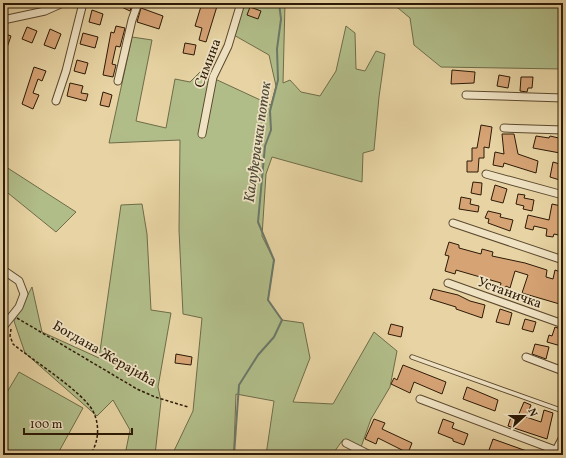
<svg xmlns="http://www.w3.org/2000/svg" width="566" height="458" font-family="Vollkorn,serif">
<rect width="100%" height="100%" fill="#e7d3a3"/>
<filter id="stains"><feTurbulence type="fractalNoise" baseFrequency=".005" numOctaves="4"/><feColorMatrix values="0 0 0 0 .2 0 0 0 0 .09 0 0 0 0 .02 0 0 0 .5 -.17"/></filter>
<radialGradient id="worn" r=".72"><stop offset=".6" stop-color="#630" stop-opacity="0"/><stop offset="1" stop-color="#630" stop-opacity=".3"/></radialGradient>
<path fill="#b1bd89" stroke="#6e6c48" d="M241,3H285L283,83L290,80L301,92L320,96L336,71L346,26L355,33L356,69L365,71L376,51L385,54L379,97L374,150L363,153L362,182L272,157L266,174L262,236L274,260L268,300L282,320L303,323L310,358L293,402L333,404L374,332L397,351L390,387L371,419L360,450L342,441L332,455H266L274,401L236,394L234,448L231,455H172L193,411L202,318L183,314L179,230L180,140L109,143L132,37L152,40L136,121L166,128L175,79L190,82L200,72L271,105L276,86L269,55L232,34Z
M384,3H411L423,6L447,3H563V69L441,67L414,45L410,18L398,8Z
M3,165L76,212L56,232L3,189Z
M142,204L147,234L151,310L171,313L158,387L161,401L155,455H125L130,430L113,400L97,416L25,353L14,321L32,287L42,332L99,358L121,205Z
M19,372L83,408L57,455H3V399Z"/>
<g fill="none" stroke-linecap="round" stroke-linejoin="round">
<path stroke="#6c7869" stroke-width="2" d="M234,455L239,385L258,355L274,337L282,320L268,300L274,260L258,222L265,146L271,130L270,111L278,80L277,49L281,19L279,3"/>
</g>
<path fill="#d6a375" stroke="#2c1a06" d="M113,3H132V5L130,11Z
M202,3H218L206,42L199,40L202,28L195,26Z
M250,7L261,11L258,19L247,15Z
M141,8L163,16L159,29L137,22Z
M92,10L103,14L100,25L89,22Z
M116,26L125,28L120,47L116,46L112,64L116,65L113,77L103,75L111,32L114,33Z
M27,27L37,31L32,43L22,39Z
M50,29L61,34L55,49L44,45Z
M3,33L11,36L4,56H3Z
M83,33L98,37L95,48L80,44Z
M185,43L196,45L194,55L183,53Z
M77,60L88,63L85,74L74,71Z
M34,67L46,71L42,81L38,79L33,93L39,95L33,109L22,104Z
M452,70L475,72L474,83L451,84Z
M499,75L510,77L508,88L497,86Z
M521,77H533L532,88H528L527,92L520,91Z
M70,83L83,86L81,93L88,94L86,101L67,96Z
M103,92L112,95L109,107L100,105Z
M481,125L492,127L489,148L484,147V158H479L478,172H467V161H472V148H477Z
M502,134H514L518,154L538,161L536,173L504,163L503,167L493,165L495,152L504,154Z
M536,136L549,138L550,136L563,139L560,153L533,148Z
M553,162L563,165V181L550,177Z
M473,182L482,183L481,195L471,193Z
M495,185L507,189L503,203L491,200Z
M518,194L525,195L524,198L534,200L532,211L523,209L524,206L516,204Z
M461,197L471,199L470,204L479,206L478,212L459,209Z
M552,204L561,206L560,220L563,221V236L554,234L553,237L546,236L547,229L534,226L533,230L525,228L528,215L549,220Z
M488,211L501,214L500,217L513,220L510,231L488,223L489,219L485,218Z
M449,242L459,245V248L481,254L482,249L493,252L492,256L525,263L547,270L546,277L553,279L555,270L563,273L560,280L563,281V305L522,293L528,275L515,271L510,288L506,286L505,289L500,287L501,283L456,270L455,274L445,271L449,256L445,255Z
M433,289L458,295L470,301L485,305L482,318L456,309V307L430,299Z
M500,309L512,313L509,325L496,322Z
M525,319L536,322L533,332L522,329Z
M391,324L403,327L401,337L388,334Z
M555,327L563,330L561,346L547,342L549,335L552,336Z
M535,344L549,347L546,359L532,354Z
M176,354L192,357L191,365L175,363Z
M403,365L446,382L442,394L414,382L410,393L391,384L394,378L397,380Z
M467,387L498,400L495,411L463,399Z
M524,402L531,405L526,417L541,422L544,410L553,413L547,439L508,426L512,414L518,416Z
M374,419L385,423L382,429L412,443L408,453L378,438L376,444L365,439Z
M443,419L454,423L452,428L468,434L464,445L453,441V439L438,433Z
M493,439L535,454V455H503L489,450Z"/>
<g fill="none" stroke-linecap="round" stroke-linejoin="round">
<g stroke="#5b482d" stroke-width="5.5">
<path id="service" d="M412,357L563,411"/>
</g>
<g stroke="#5b482d" stroke-width="9">
<path id="minor" d="M3,20L45,11L63,3
M118,81L132,20L138,3
M466,95L563,98
M56,101L66,71L83,3
M504,128L563,130
M202,134L213,77L228,46L241,3
M486,174L563,195
M453,223L563,260
M3,270L19,281L24,294L19,307L3,327
M448,283L563,324
M526,357L563,371
M420,399L563,453
M346,443L370,455"/>
</g>
<g stroke="#5b482d" stroke-width="10">
<path id="tertiary" d="M554,455L563,438"/>
</g>
<path stroke="#2c1a06" stroke-width="1.5" stroke-dasharray="3 2" stroke-linecap="butt" d="M17,318L137,389L155,397L188,407
M11,329L10,336L13,344C32,360 82,391 93,411C100,425 99,442 90,455"/>
<use href="#service" stroke="#efe2c3" stroke-width="3.5"/>
<use href="#minor" stroke="#efe2c3" stroke-width="7"/>
<use href="#tertiary" stroke="#efe2c3" stroke-width="8"/>
</g>
<g text-anchor="middle" stroke-width="3.5" stroke-linejoin="round" paint-order="stroke">
<g font-size="14" fill="#2c1a06" stroke="#efe2c3">
<text transform="translate(207 63) rotate(-69)" y="5">Симина</text>
<text transform="translate(510 292) rotate(20)" y="5">Устаничка</text>
<text transform="translate(105 353) rotate(30)" y="5">Богдана Жерајића</text>
</g>
<g font-size="15" font-style="italic" fill="#4c4938" stroke="#efe2c3">
<text transform="translate(257 142) rotate(-82)" y="5">Калуђерачки поток</text>
</g>
</g>
<rect width="566" height="458" fill="none" stroke="#e7d3a3" stroke-width="16"/>
<rect x="4" y="4" width="558" height="450" fill="none" stroke="#2c1a06" stroke-width="2"/>
<rect x="8" y="8" width="550" height="442" fill="none" stroke="#2c1a06"/>
<g transform="translate(524 416) rotate(68)" stroke="#efe2c3" stroke-width="3" paint-order="stroke">
<path d="M0-3L7 15L0 10L-7 15Z" fill="#2c1a06"/>
<text y="-6" font-size="11" font-weight="bold" text-anchor="middle" fill="#2c1a06">N</text>
</g>
<path d="M24 428v6h108v-6" fill="none" stroke="#2c1a06" stroke-width="2"/>
<text x="30" y="428" font-size="12" fill="#2c1a06" stroke="#efe2c3" stroke-width="3" paint-order="stroke">100 m</text>
<rect width="100%" height="100%" filter="url(#stains)"/>
<rect width="100%" height="100%" fill="url(#worn)"/>
</svg>
